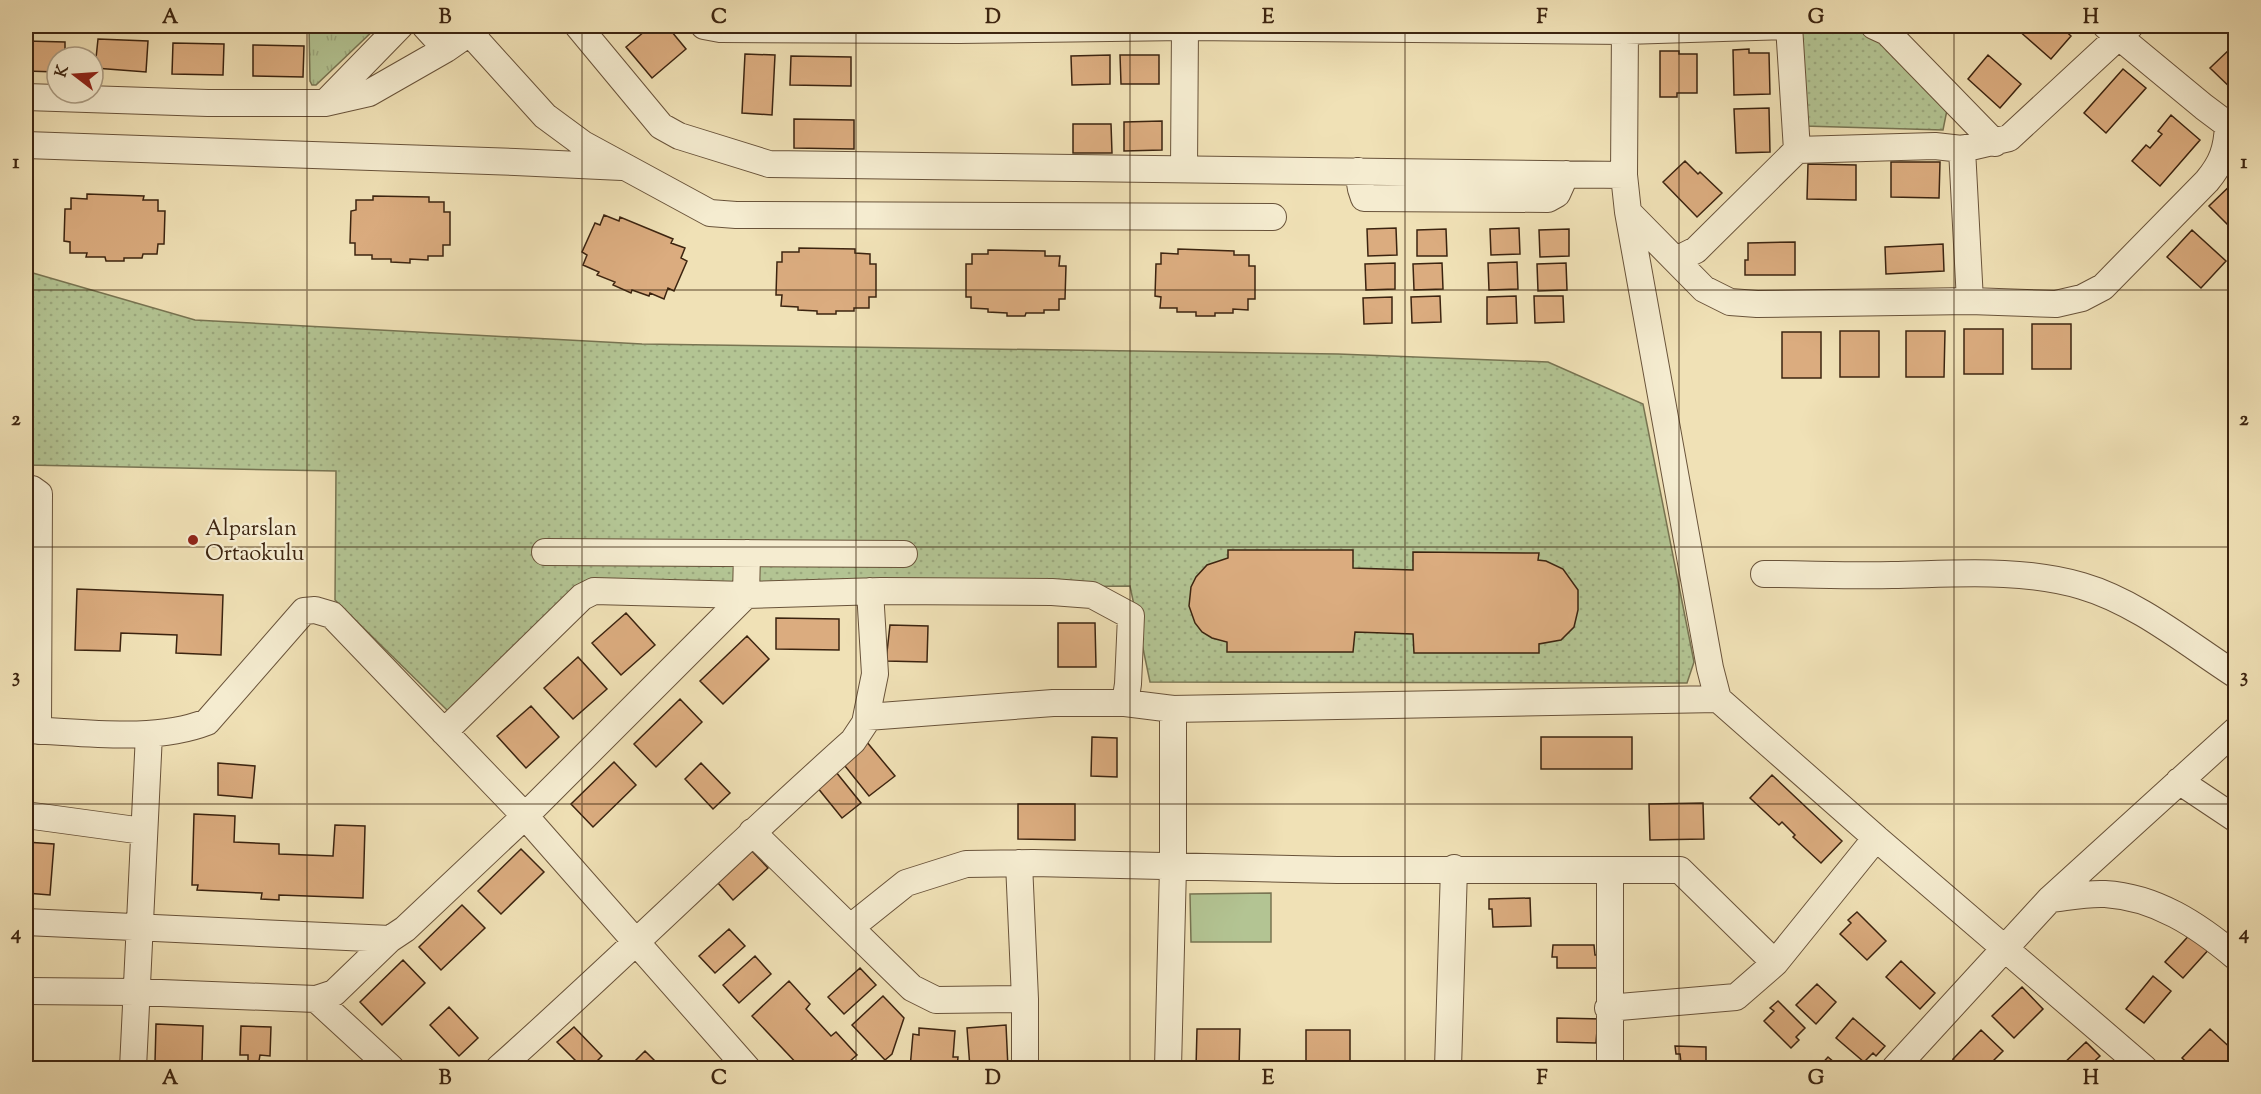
<svg xmlns="http://www.w3.org/2000/svg" width="2261" height="1094" font-family="'Sorts Mill Goudy',serif">
<defs>
<pattern id="grass-tufts" width="24" height="20" patternUnits="userSpaceOnUse" patternTransform="scale(1.5)"><rect width="24" height="20" fill="#b3c493"/><path d="M3 7l-1-3M5 7V3M7 7l1-3M15 17l-1-3M17 17v-4M19 17l1-3" fill="none" stroke="#9ba87e"/></pattern>
<pattern id="park-dots" width="8" height="8" patternUnits="userSpaceOnUse" patternTransform="scale(1.5)"><rect width="8" height="8" fill="#b3c493"/><path d="M2 2h.1M6 6h.1" fill="none" stroke="#9ba87e" stroke-width="1.8" stroke-linecap="round"/></pattern>
</defs>
<rect width="100%" height="100%" fill="#f0e1b6"/>
<filter id="stains"><feTurbulence type="fractalNoise" baseFrequency=".00333" numOctaves="4"/><feColorMatrix values="0 0 0 0 .2 0 0 0 0 .09 0 0 0 0 .02 0 0 0 .5 -.17"/></filter>
<radialGradient id="worn" r=".72"><stop offset=".6" stop-color="#630" stop-opacity="0"/><stop offset="1" stop-color="#630" stop-opacity=".3"/></radialGradient>
<path fill="url(#grass-tufts)" stroke="#787452" stroke-width="1.5" d="M309,26H378L316,85H312L310,81Z"/>
<path fill="url(#park-dots)" stroke="#787452" stroke-width="1.5" d="M1855,27L1870,30L1948,105L1943,130L1804,126L1798,35L1811,28Z
M26,271L195,320L642,344L1338,354L1548,362L1643,404L1694,662L1687,683L1150,682L1130,586L568,593L448,711L335,600L336,471L26,465Z"/>
<path fill="#b3c493" stroke="#787452" stroke-width="1.5" d="M1271,893V942H1191L1190,894Z"/>
<path fill="#dbac7f" stroke="#3c2410" stroke-width="1.5" d="M651,26H667L686,49L652,78L626,47Z
M2021,26H2060L2071,36L2051,59L2018,30Z
M98,39L148,41L146,72L95,68Z
M26,41L65,42V57H57V72L26,71Z
M173,43L224,44L223,75L172,74Z
M253,45L304,46L303,77L253,76Z
M2232,47L2236,51V93L2210,68Z
M1749,49V53H1769L1770,94L1734,95L1733,50Z
M1660,51H1679V54H1697V93H1677V97H1660Z
M745,54L775,55L772,115L742,113Z
M1110,55V84L1072,85L1071,56Z
M1120,55H1159V84H1121Z
M1988,55L2021,84L2000,108L1968,79Z
M791,56L851,57V86L790,85Z
M2123,69L2146,88L2106,133L2084,113Z
M1769,108L1770,152L1736,153L1734,109Z
M2171,115L2200,140L2160,186L2132,161L2146,145L2150,148L2162,134L2158,131Z
M794,119L854,120V149L794,148Z
M1162,121V150L1124,151V122Z
M1073,124H1111L1112,153H1073Z
M1685,161L1698,174L1700,172L1722,193L1697,217L1663,182Z
M1891,162H1940L1939,198L1891,197Z
M1808,164L1856,165V200L1807,199Z
M2236,180V233L2209,206Z
M87,194L144,196L143,200H158V211H165L164,244H158L157,254H143L142,258H124V261H106L105,257H86L87,253H70V242L64,241L65,209H71V198L87,199Z
M373,196L429,197V202H444V212H450V245H443V256H428V260L410,259V263L391,262V259H372V255H355V243H350L351,211L356,210V200H373Z
M604,215L619,221L620,217L673,239L671,243L685,248L681,258L687,261L674,291L668,288L664,299L650,293L649,296L632,290L631,293L613,285L615,282L597,275L599,272L583,265L587,255L582,252L595,223L600,225Z
M1396,228L1397,255L1368,256L1367,229Z
M1519,228L1520,254L1491,255L1490,229Z
M1446,229L1447,256H1417V230Z
M1569,229V256L1540,257L1539,230Z
M2192,230L2226,261L2201,288L2167,257Z
M1795,242V275H1745V260H1748V243Z
M1943,244L1944,271L1886,274L1885,247Z
M799,248L855,249V253L870,254V264H876V297H869V308H854V311H836V314H817V311L798,310V307L781,306L782,295H776L777,262H782V252H799Z
M1178,249L1234,251V255H1249V266H1255V299H1248V310L1233,309V313H1215V316H1196V312H1177V308H1160L1161,297L1155,296L1156,264H1161V253L1178,254Z
M988,250L1045,251V256H1060L1059,266H1066L1065,299H1059V310H1044V313H1026L1025,316H1007V313L988,312V309L971,308V297H966V264H972V254H988Z
M1517,262L1518,289L1489,290L1488,263Z
M1395,263V289L1366,290L1365,264Z
M1442,263L1443,289L1414,290L1413,264Z
M1566,263L1567,290L1538,291L1537,264Z
M1440,296L1441,322L1412,323L1411,297Z
M1516,296L1517,323L1487,324V297Z
M1534,296H1563L1564,322L1535,323Z
M1392,297V323L1364,324L1363,298Z
M2032,324H2071V369H2032Z
M1964,329H2003V374H1964Z
M1840,331H1879V377H1840Z
M1906,331H1945L1944,377H1906Z
M1782,332H1821V378H1782Z
M1228,550H1353V568L1413,570V552L1539,553L1538,560L1546,561L1563,569L1578,590V610L1574,627L1561,640L1539,644V653H1414L1413,634L1355,632L1353,652H1227V642L1212,638L1202,632L1195,623L1189,606L1191,587L1196,577L1207,565L1228,558Z
M77,589L223,595L221,655L176,653L177,635L121,633L120,651L75,650Z
M626,613L655,645L621,675L592,643Z
M776,618L839,619V650L776,649Z
M1058,623H1095L1096,667H1058Z
M890,625L928,626L927,662L886,661Z
M747,636L769,659L723,704L700,681Z
M578,657L607,689L573,719L544,688Z
M680,699L702,722L656,767L634,744Z
M531,706L559,737L526,768L497,736Z
M1092,737L1117,738V777L1091,776Z
M1541,737H1632V769H1541Z
M866,741L895,776L869,796L841,761Z
M614,762L636,785L593,827L571,804Z
M218,763L255,766L252,798L218,795Z
M701,763L730,793L713,809L685,779Z
M836,772L861,803L842,818L817,787Z
M1772,775L1842,841L1821,863L1793,837L1795,835L1782,822L1779,825L1750,798Z
M1703,803L1704,839L1650,840L1649,804Z
M1018,804H1075V840L1018,839Z
M194,814L235,816L234,842L279,844V854L333,856L335,825L365,826L363,898L279,895V900L261,899L262,893L197,890L198,885H192Z
M26,842L54,844L50,895L26,893Z
M521,849L544,872L501,914L478,891Z
M752,851L768,868L733,900L718,883Z
M1530,898L1531,926L1493,927L1492,909H1489V899Z
M462,905L485,928L441,970L419,947Z
M1857,912L1886,941L1867,960L1840,934L1851,923L1848,920Z
M729,929L745,946L715,973L699,956Z
M2193,931L2211,947L2183,978L2165,962Z
M1553,945H1594L1595,955H1599V968H1557V957H1552Z
M755,956L771,974L739,1003L723,985Z
M403,960L425,983L382,1025L360,1002Z
M1901,961L1935,993L1920,1009L1886,977Z
M860,968L876,985L844,1014L828,997Z
M2153,976L2171,991L2144,1023L2126,1009Z
M789,981L810,1004L806,1009L831,1036L836,1032L857,1055L842,1068H801L752,1016Z
M1817,984L1836,1002L1816,1024L1796,1005Z
M2022,987L2043,1009L2014,1038L1992,1016Z
M883,996L904,1018L892,1054L885,1060L852,1025Z
M1778,1001L1805,1028L1796,1037L1799,1040L1791,1048L1764,1021L1774,1011L1770,1008Z
M449,1007L478,1038L459,1056L430,1025Z
M1557,1018L1602,1019L1601,1030H1597L1596,1043L1557,1042Z
M1853,1018L1885,1046L1876,1056L1873,1053L1864,1062L1836,1038Z
M156,1024L203,1026L202,1063L155,1062Z
M1006,1025L1008,1068H970L967,1028Z
M241,1026L271,1027L270,1056L260,1055L259,1061H248V1055H240Z
M574,1027L602,1056L590,1068H583L557,1042Z
M919,1028L955,1031L953,1057H958L957,1068H910L913,1034L919,1035Z
M1197,1029H1240L1239,1068H1196Z
M2210,1029L2236,1053V1068H2193L2182,1058Z
M1306,1030H1350V1068H1306Z
M1981,1030L2003,1051L1986,1068H1952L1953,1059Z
M2086,1042L2100,1056L2087,1068H2059Z
M1675,1046L1706,1047V1068H1676V1063H1681L1680,1054H1676Z
M645,1051L662,1068H630L629,1067Z
M1828,1057L1841,1068H1818Z"/>
<g fill="none" stroke-linecap="round" stroke-linejoin="round">
<g stroke="#69533a" stroke-width="28">
<path id="minor" d="M425,26L446,49
M578,26L661,126L679,136L769,164L1624,175
M704,26L720,29L959,30L1185,27L1625,31L1788,26
M1625,26L1624,175L1628,212L1704,289L1730,302L1757,304L1970,301L2056,304L2082,298L2103,287L2207,181C2222,163 2227,149 2228,125
M1874,26L1887,32L1995,143
M2106,26L2204,107L2228,125L2236,127
M469,32L545,116L583,144L710,213L736,215L1273,217
M26,97L208,103H325L369,93L446,49L479,26
M325,103L400,26
M26,145L515,162L622,167
M1962,149L1970,301
M1797,150L1935,146L1962,149L2009,138L2130,26
M1184,169L1185,26
M1358,171L1361,189L1364,198L1548,199L1557,194L1566,174
M1628,212L1710,668L1718,699L1876,838
M1676,260L1696,250L1797,150L1789,26
M26,488L32,489L39,494L38,731
M545,552L904,554
M1764,574C1807,574 1849,576 1892,575C1955,574 2021,568 2082,586C2137,602 2188,644 2236,675
M1125,703L1173,709V867L1168,1068
M1170,709L1718,699
M26,730C83,732 153,743 207,722L304,611L315,610L332,615L525,816L747,1068
M444,732L582,597L594,591L746,595L747,553
M2179,781L2236,819
M26,815L143,831
M752,832L912,988L936,1000L1025,999V1068
M1019,863L1025,999
M1610,870V1068
M2050,899C2068,897 2087,893 2105,894C2156,897 2198,925 2236,957
M26,922L390,939L405,929L525,816L746,595L881,591L1052,592L1092,595L1131,616L1128,684L1125,703H1053L867,717
M851,927L906,883L966,864L1033,863L1337,870H1680L1775,963
M26,991L136,992L316,999L334,993L390,939
M316,999L391,1068
M1608,1008L1736,997L1775,963L1876,838L2144,1068
M133,1068L149,734
M499,1068C619,961 733,848 853,741L865,723L875,674L870,591
M1448,1068L1454,868
M1895,1068L2050,899L2236,730"/>
</g>
<use href="#minor" stroke="#f5ecd0" stroke-width="26"/>
</g>
<path fill="none" stroke="#3c2410" stroke-width="1.5" stroke-opacity="0.55" d="M307,26V1068M582,26V1068M856,26V1068M1130,26V1068M1405,26V1068M1679,26V1068M1954,26V1068M26,290H2236M26,547H2236M26,804H2236"/>
<circle fill="#8f2418" stroke="#f5ecd0" stroke-width="2" cx="193" cy="540" r="6"/>
<g text-anchor="middle" stroke-width="4.5" stroke-linejoin="round" paint-order="stroke">
<g font-size="22" fill="#3c2410" stroke="#f5ecd0" text-anchor="start">
<text x="205" y="535">Alparslan<tspan x="205" dy="25">Ortaokulu</tspan></text>
</g>
</g>
<rect width="2261" height="1094" fill="none" stroke="#f0e1b6" stroke-width="66"/>
<g transform="translate(75 75) rotate(287)"><circle r="28" fill="#f5ecd0" stroke="#ab9c83" stroke-width="1.5"/>
<path d="M0-4.5L10 22L0 15L-10 22Z" fill="#8f2418"/>
<text y="-9" font-size="16" font-weight="bold" text-anchor="middle" fill="#3c2410">K</text>
</g>
<rect x="33" y="33" width="2195" height="1028" fill="none" stroke="#3c2410" stroke-width="2"/>
<g font-size="20" text-anchor="middle" font-weight="bold" fill="#3c2410">
<text x="170" y="23">A</text>
<text x="445" y="23">B</text>
<text x="719" y="23">C</text>
<text x="993" y="23">D</text>
<text x="1268" y="23">E</text>
<text x="1542" y="23">F</text>
<text x="1816" y="23">G</text>
<text x="2091" y="23">H</text>
<text x="16" y="168">1</text>
<text x="2244" y="168">1</text>
<text x="16" y="425">2</text>
<text x="2244" y="425">2</text>
<text x="16" y="682">3</text>
<text x="2244" y="682">3</text>
<text x="16" y="939">4</text>
<text x="2244" y="939">4</text>
<text x="170" y="1084">A</text>
<text x="445" y="1084">B</text>
<text x="719" y="1084">C</text>
<text x="993" y="1084">D</text>
<text x="1268" y="1084">E</text>
<text x="1542" y="1084">F</text>
<text x="1816" y="1084">G</text>
<text x="2091" y="1084">H</text>
</g>
<rect width="100%" height="100%" filter="url(#stains)"/>
<rect width="100%" height="100%" fill="url(#worn)"/>
</svg>
